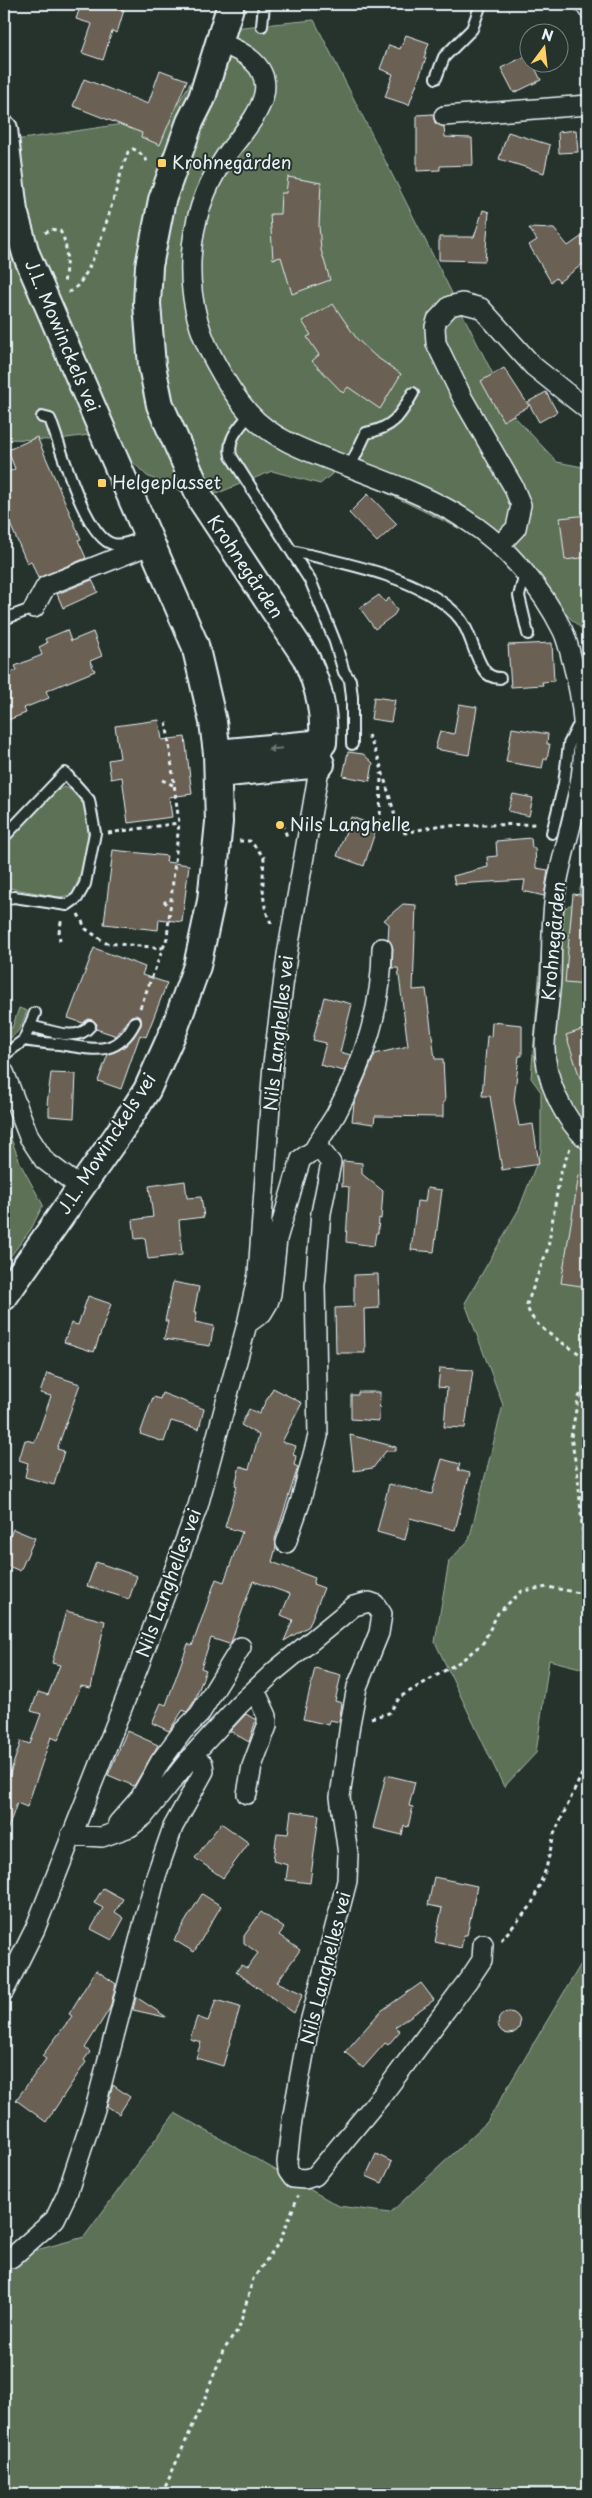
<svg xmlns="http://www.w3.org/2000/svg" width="592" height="2498" font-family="'Playpen Sans',sans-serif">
<rect width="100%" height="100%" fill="#26332d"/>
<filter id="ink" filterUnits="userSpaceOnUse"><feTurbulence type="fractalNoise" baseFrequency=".02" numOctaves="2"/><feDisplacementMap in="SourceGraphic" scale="10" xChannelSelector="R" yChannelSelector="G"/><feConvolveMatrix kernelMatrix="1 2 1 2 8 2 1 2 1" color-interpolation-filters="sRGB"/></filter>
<g filter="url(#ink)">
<path fill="#5c7154" stroke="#a2b1a6" d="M314,20L514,416L557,462L588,468V635L493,545L338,469L320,484L272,471L201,500L147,476L103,433L52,440L4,439V138L22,139L170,117L222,29Z
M64,787C103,799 85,869 72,895L59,897L4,887V844L48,796Z
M588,858V1670L549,1660L536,1753L504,1787L435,1642L449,1561L469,1540L503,1405L465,1303L519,1209L541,1152V1092L531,1078L543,931L545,920L577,901Z
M19,1008L27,1011C22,1023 19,1038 4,1039V1024L12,1028Z
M5,1123L21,1165L43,1205L31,1229L4,1265Z
M588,1952V2494H4V2254L15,2256L84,2237L175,2113L339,2206L390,2213L487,2122Z"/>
<path fill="#6a6053" stroke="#e8f1f8" d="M81,4H104L124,10L117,33L112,31L103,60L82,53L92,24L76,19Z
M406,35L429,43L424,58H426L409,105L385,97L393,74L380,69L389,45L400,49Z
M530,54V62H532L541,80L514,93L501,68Z
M160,70L187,80L160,145L141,137L142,133L73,106L84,79L148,104Z
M433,114L435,123L444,127L445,137L472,138L473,165L440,166V170L417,171V115Z
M576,130L578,152L559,153L558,132Z
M508,132L550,145L544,173L499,159Z
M288,177L321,183L319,226L321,250L330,280L292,294L281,257L273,259L270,214H280L281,193H286Z
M483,210L489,212L485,261L439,260V237H474Z
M529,228L554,229L568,246L581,237L588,248V260L559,282L556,278L551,282L529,245L537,240Z
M333,304L357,339L375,356L401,374L380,409L348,387L343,393L312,361L319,355L307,337L311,335L302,321Z
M504,368L529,406L503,421L481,381Z
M546,392L557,412L539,422L528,402Z
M37,437L81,539L78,540L86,558L38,578L31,561L27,563L4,510V474L15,469L8,450Z
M368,494L397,524L377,542L349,513Z
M588,515V557L565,560L560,518Z
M92,580L98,592L63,608L57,594Z
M379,595L385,602L389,598L397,610L394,615L375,629L360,608Z
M67,630L71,641L93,632L102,656L90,661L95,671L46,691L49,698L24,708L26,713L8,720L4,711V675L17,670L15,666L42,655L39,647L47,643L45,639Z
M552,643L554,681L542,682L543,685L511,687L508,645Z
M374,697L395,700L391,722L371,719Z
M459,704L477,707L469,755L435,749L440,731L454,734Z
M159,720L162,740L185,737L192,794L169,797L172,817L128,823L122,777L111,779L108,760L120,758L115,726Z
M512,728L548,734L547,744H550L547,759H544L542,768L506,762Z
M348,752L363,754L373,763L370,781L343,776Z
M513,794L533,798L529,816L508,811Z
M351,817L377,826L364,866L337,856Z
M531,838L532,848H535L536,868L548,870L544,896L523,891L525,880L455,884L453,876L488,867L487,857L497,856L496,841Z
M113,850L167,856L166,862L189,865L182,922L159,919L158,930L104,924Z
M573,894L588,896V985L565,983Z
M403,904L416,905L413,990L426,989L435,1059H443L445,1102H443V1117L375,1116L374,1124L352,1121L354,1104L375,1054L408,1046L398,968H392L393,948L388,939L389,924L384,920Z
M94,948L145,967L142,975L167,983L146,1037L140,1035L121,1089L98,1081L108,1054L124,1047L133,1038L141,1025V1018L136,1015L131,1016L114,1037V1035L96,1029L97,1024L93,1020L88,1019L83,1023L68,1018Z
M324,997L352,1004L340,1052L351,1055L344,1071L320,1065L326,1043L313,1040Z
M492,1022L522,1025V1056H519L514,1100L519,1126L533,1124L539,1164L502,1170L490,1096H482L487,1036L491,1037Z
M588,1028V1093H585L566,1035Z
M51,1073L76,1074L74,1118L49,1116V1106L47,1104Z
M343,1161L362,1163V1174L383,1191L381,1219L379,1218L378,1233H376L374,1246L346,1242L349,1187L342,1186Z
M579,1175L588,1176V1287L561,1283Z
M185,1181L187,1198L201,1197L204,1217L179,1220L182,1255L148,1259L145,1238L135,1239L133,1220L153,1217L149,1186Z
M427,1188L442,1190L434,1252L411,1250L417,1201L425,1202Z
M378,1274L379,1308L364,1309L365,1353H336L335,1308L354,1307V1275Z
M173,1282L199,1287L194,1312H197L195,1322L214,1326L210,1346L164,1339L168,1321H165Z
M88,1296L111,1304L94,1352L64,1342L71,1323L78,1325Z
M440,1368L473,1370L465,1428L444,1427L447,1388L438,1387Z
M47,1373L80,1384L57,1449L64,1451L54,1485L25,1477L28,1463L19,1460L25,1440L35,1442L51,1396L40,1393Z
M273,1388L302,1403L282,1442L296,1446L293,1455L296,1456L294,1465L298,1467L275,1539L276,1547L272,1562L315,1578L313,1584L324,1588L309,1626L284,1641L293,1620L281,1615L290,1594L253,1581L231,1642L229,1644L211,1638L201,1668L206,1670L195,1700L187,1712L183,1710L169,1731L152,1723L161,1703L166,1705L188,1644L192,1646L216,1579L224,1582L242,1532L225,1527L237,1486L235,1485L240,1466L249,1469L259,1435L241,1425L249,1409L259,1414Z
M358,1392H380L379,1421L351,1419V1395H358Z
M162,1393L204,1409L199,1429L171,1421L164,1442L140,1434L153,1397L160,1399Z
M350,1435L396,1447V1451H386L373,1468L354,1471Z
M442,1459L460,1464L458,1470L470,1473L455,1530L410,1518L405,1540L377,1532L389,1484L432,1494Z
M13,1529L35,1538L20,1571L4,1564V1550Z
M96,1562L137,1576L129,1599L87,1586Z
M66,1611L105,1621L91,1688L81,1686L58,1740L51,1737L27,1807L17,1803L6,1834L4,1833V1791L21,1741L30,1744L41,1714L31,1711L38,1692L48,1695L60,1665L52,1663Z
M315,1668L341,1675L335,1701L342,1703L339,1722L330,1720L329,1725L303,1719Z
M246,1714L256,1720L249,1742L230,1731Z
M127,1731L158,1745L134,1786L108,1775Z
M386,1775L415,1782L409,1806L413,1807L408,1827L404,1826L402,1835L373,1828Z
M291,1811L319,1815L310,1883L286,1880L288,1865L273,1861L277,1833L288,1834Z
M221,1823L249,1843L223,1878L195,1858Z
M434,1877L477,1886L467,1935H464L461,1948L435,1942L442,1908L428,1905Z
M103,1888L123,1899L115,1912L124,1918L112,1940L91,1929L103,1908L94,1903Z
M202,1894L221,1906L194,1952L174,1940Z
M261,1912L284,1928L279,1935L300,1950L277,1982L303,1994L294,2013L236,1972L241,1965L247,1968L258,1953L244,1943V1936Z
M96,1970L116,1984L110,2008L85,2048L90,2052L84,2060L86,2062L46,2122L16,2100L46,2059L42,2056L72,2016L69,2014Z
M421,1983L434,2000L395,2027L400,2031L388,2045L385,2043L363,2068L345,2052L381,2011Z
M136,1997L165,2016V2017L133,2010Z
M216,2000L240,2007L223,2066L196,2058L201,2042L190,2039L197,2017L208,2021Z
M498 2023a11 11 0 1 1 22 0a11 11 0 1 1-22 0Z
M113,2085L130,2097L119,2114L107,2106Z
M376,2154L392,2162L382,2183L366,2176Z"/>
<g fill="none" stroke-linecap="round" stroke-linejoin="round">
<g stroke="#e8f1f8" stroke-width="14">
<path id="lane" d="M262,26L264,4
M436,78L444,57L472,29L481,4
M250,414C239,428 227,438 231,456L311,582L335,642L344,672L350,680L352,697V744
M42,417L50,419C60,444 85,538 113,544C123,547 137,539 146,536
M350,467L366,433C393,428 400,416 413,393
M292,551C343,563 417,576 455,613C471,629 472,652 484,670C488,676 494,678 500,678
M525,574L519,596L528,634
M4,619L34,608
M552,833L564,784L569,744L577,728L584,726
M4,837L65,773L89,800L95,833L85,884L77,898L67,905L14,897L4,899
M30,1026C49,1030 77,1043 90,1026
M24,1040C37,1043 47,1043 59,1044C93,1049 117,1058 135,1022
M4,1055L24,1040L35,1013"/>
</g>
<g stroke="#e8f1f8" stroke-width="22">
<path id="street" d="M585,4L588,9
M220,43C243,51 270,66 264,94C259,117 238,138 225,157C184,218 179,297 215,362C224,379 236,398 249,413C273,441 315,454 349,467C388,482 431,497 466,520C506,545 542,588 563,631C569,644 572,662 576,676C583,706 586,739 582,770C577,813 561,854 555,896C551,922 552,950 551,977C550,999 546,1022 545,1044C544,1077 563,1120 588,1140
M444,116L588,105
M500,545L516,528L521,505L513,486L463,399L436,343L435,327L437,320L450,306L462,303L481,308L533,366L588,410
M34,608L46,586L152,544
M4,1072L29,1137L44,1160L81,1188
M314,1150C320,1138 329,1126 336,1114C364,1061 382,1008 382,948
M247,1324L262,1313L268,1303L271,1294L277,1239L295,1178L301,1159L314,1150L323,1153L331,1163L321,1213L315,1286L318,1436L300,1503L286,1543
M247,1794L252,1766L267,1726V1716L255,1690
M120,1830L118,1823L140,1798L160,1762L183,1731L199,1715L241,1647
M71,1835L102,1837L130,1827L144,1816L192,1756L239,1705L276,1670L354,1606L369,1602L375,1604L382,1614L379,1633L357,1687L350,1724L340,1797L348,1854L347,1881L309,2026L292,2120L287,2162L288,2171L293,2178L305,2179L315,2176L383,2094L472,1975L482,1960L483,1944
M4,1991L35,1929L139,1665L198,1506L247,1324L258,1274L273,1064L287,955L322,752
M11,2258L55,2219L67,2194L95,2109L156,1876L173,1827L204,1771L203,1764L192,1756"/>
</g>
<g stroke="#e8f1f8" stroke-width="30">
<path id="secondary" d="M4,129L14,211L26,254L195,645L213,722L217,753L219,822L211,901L197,966L174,1030L147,1090L117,1136L4,1297
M217,753L323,743C325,712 319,687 306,658L202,501L160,405L152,366L147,304L149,266L162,200L190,122L202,98L231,4
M218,774L321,764"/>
</g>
<path stroke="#e8f1f8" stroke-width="3" stroke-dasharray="4 4" stroke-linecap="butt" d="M45,233L51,229L60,231C70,246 66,268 64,284
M68,292C95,285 117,179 128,152L133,149L138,151L150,164
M368,735L379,760L398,826L405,833L436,826L538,824
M162,780L175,786
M380,823L381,773
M283,824L287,837
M108,833L179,823
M239,841H250L264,857C263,879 260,907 273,926
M164,901L170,907
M78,914L86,929L106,943L163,948
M60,941L59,932L62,918
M140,1008L167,938L179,823L166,720
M570,1148L560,1174L548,1248L527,1304C529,1328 571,1346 588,1360
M588,1380L578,1399L571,1437L578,1477L583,1537L588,1659
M371,1718L389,1713L400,1697L461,1661L483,1643L498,1613L522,1591L548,1587L585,1594
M501,1940L531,1906L546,1869L554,1834L588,1761
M162,2494L203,2403L223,2351L239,2328L253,2279L280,2241L298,2196"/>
<use href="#lane" stroke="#26332d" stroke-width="10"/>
<use href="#street" stroke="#26332d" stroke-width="19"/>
<use href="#secondary" stroke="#26332d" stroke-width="26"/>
</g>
<defs><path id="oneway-solid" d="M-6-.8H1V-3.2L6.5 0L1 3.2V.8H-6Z" transform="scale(1.25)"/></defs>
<use fill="#6a7674" href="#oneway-solid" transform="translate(275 749) rotate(175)"/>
</g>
<g fill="#ffd166" stroke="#26332d" stroke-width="2">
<rect x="157" y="158" width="10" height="10" rx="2.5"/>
<rect x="97" y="478" width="10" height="10" rx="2.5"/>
<circle cx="280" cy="825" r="5"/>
</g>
<g text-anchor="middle" stroke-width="4" stroke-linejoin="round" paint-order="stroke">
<g font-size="18" fill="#e8f1f8" stroke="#26332d" text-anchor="start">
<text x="172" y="169">Krohnegården</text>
<text x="112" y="489">Helgeplasset</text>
<text x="290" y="831">Nils Langhelle</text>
</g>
<g font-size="18" fill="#e8f1f8" stroke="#26332d">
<text transform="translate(62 336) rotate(67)" y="6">J.L. Mowinckels vei</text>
<text transform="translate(245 567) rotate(56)" y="6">Krohnegården</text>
<text transform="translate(554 941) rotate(-85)" y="6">Krohnegården</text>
<text transform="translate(279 1033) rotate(-84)" y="6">Nils Langhelles vei</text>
<text transform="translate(107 1144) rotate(-57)" y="6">J.L. Mowinckels vei</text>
<text transform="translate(169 1583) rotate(-70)" y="6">Nils Langhelles vei</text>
<text transform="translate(326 1968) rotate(-76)" y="6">Nils Langhelles vei</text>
</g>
</g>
<rect width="592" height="2498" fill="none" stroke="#26332d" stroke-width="20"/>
<rect x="10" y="10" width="572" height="2478" fill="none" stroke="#e8f1f8" stroke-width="2" filter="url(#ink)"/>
<g transform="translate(544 48) rotate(15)"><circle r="24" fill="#26332d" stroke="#747f7e"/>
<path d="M0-4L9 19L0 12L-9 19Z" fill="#ffd166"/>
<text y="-8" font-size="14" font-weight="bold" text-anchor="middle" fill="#e8f1f8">N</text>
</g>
</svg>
